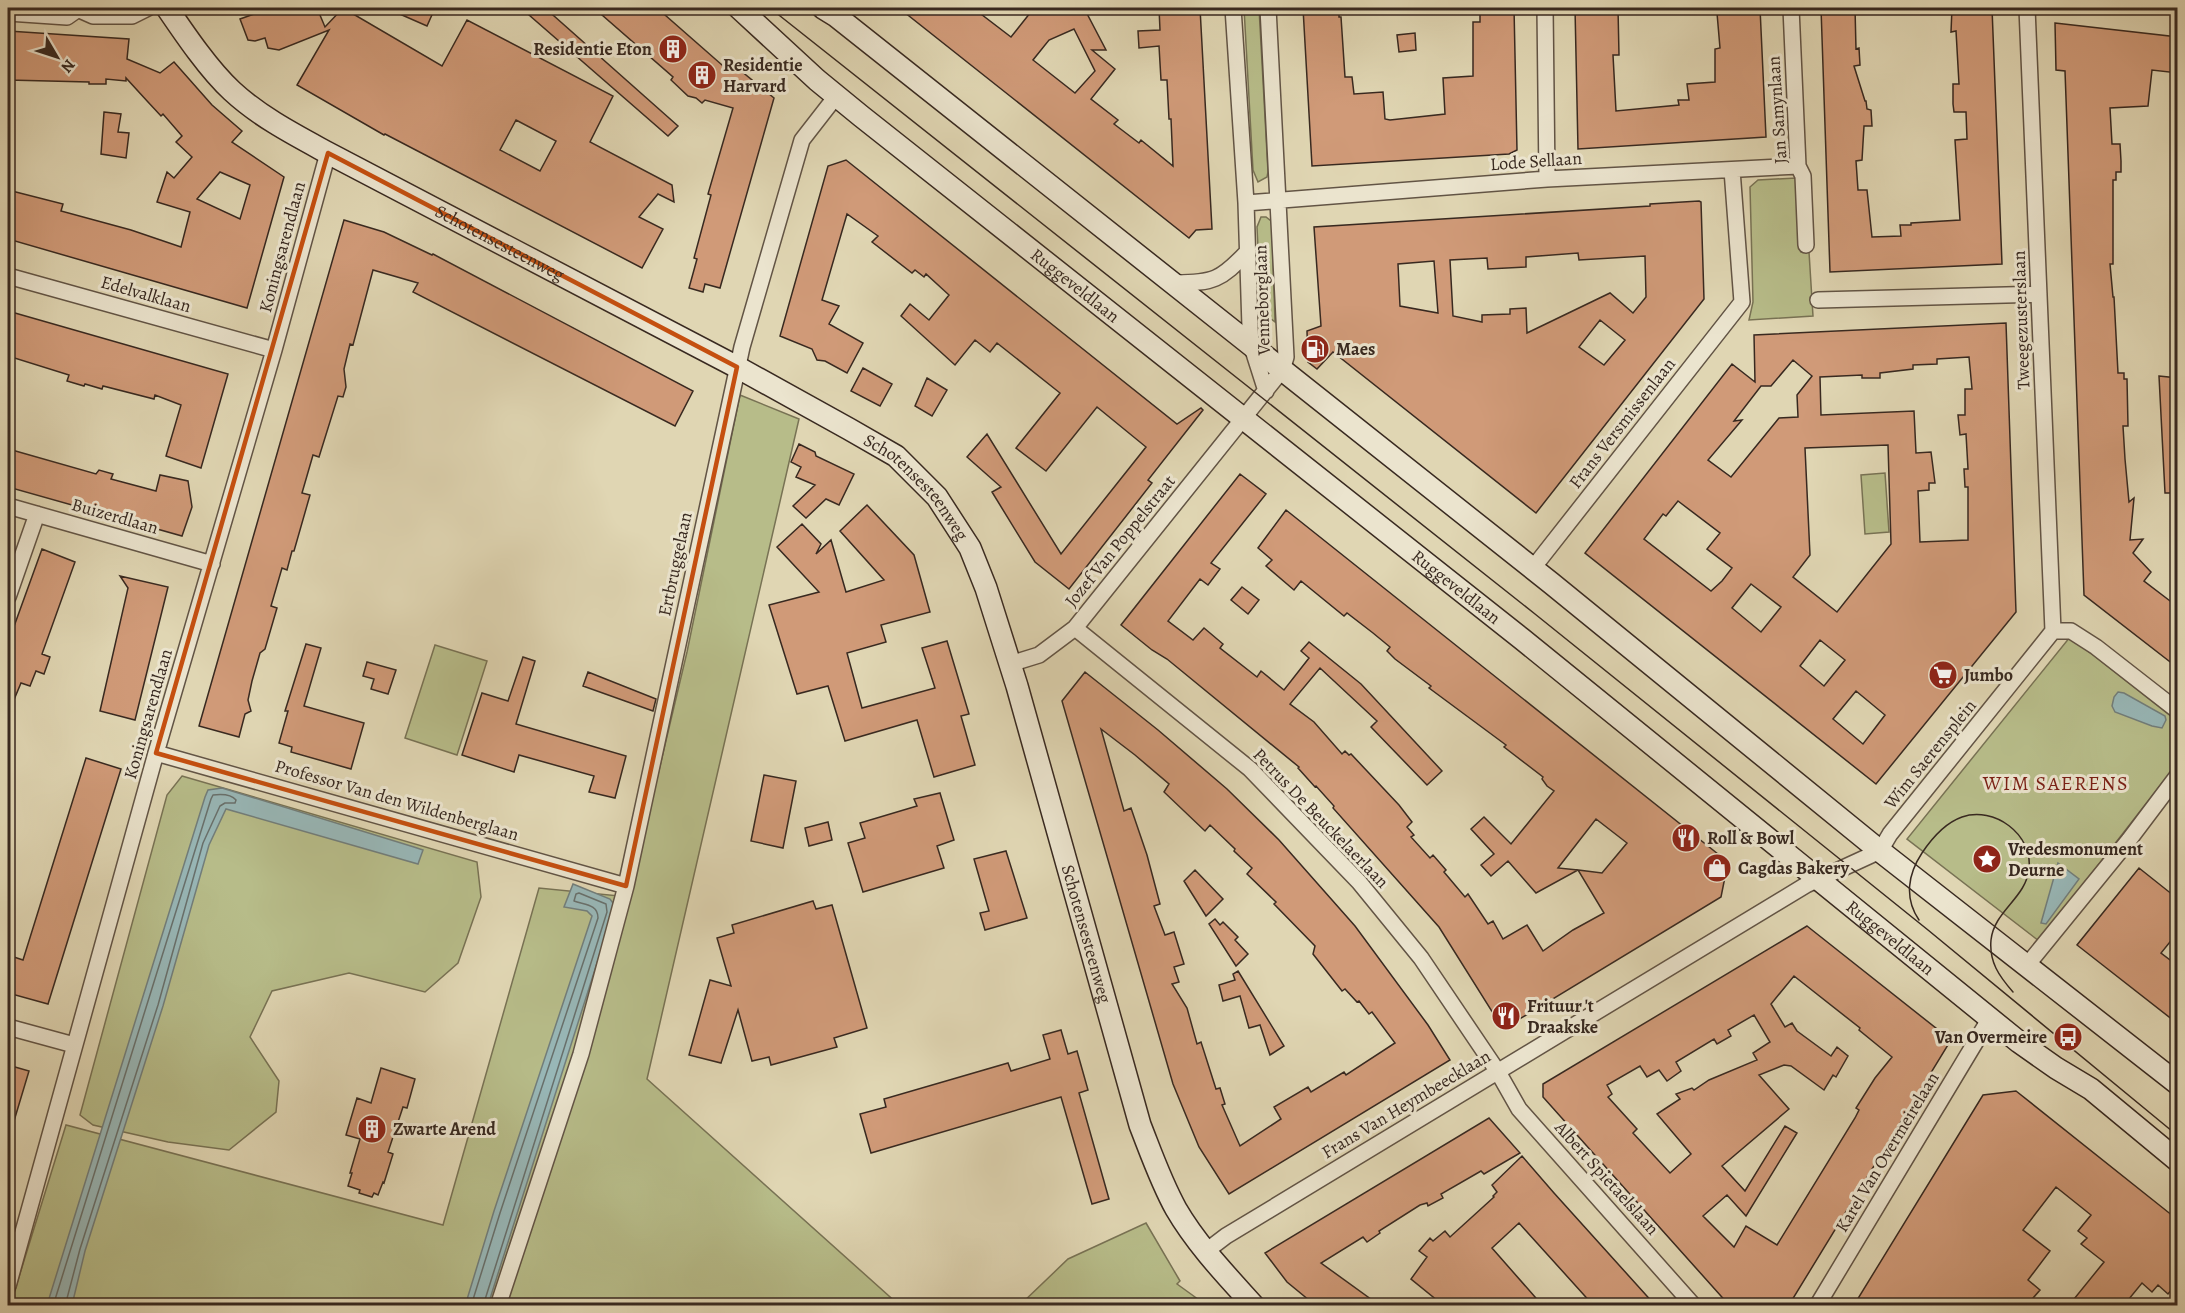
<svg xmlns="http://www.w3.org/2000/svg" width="2185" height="1313" font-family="Alegreya,serif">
<rect width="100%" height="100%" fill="#e0d6b3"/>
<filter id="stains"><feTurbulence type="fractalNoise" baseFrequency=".00333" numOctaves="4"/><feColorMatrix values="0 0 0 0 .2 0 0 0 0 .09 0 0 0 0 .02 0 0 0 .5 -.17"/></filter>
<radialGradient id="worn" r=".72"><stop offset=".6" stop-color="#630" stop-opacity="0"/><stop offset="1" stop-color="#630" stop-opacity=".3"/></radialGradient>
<path fill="#b7bc89" stroke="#787254" stroke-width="1.5" d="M1244,8H1259L1268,172L1267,177L1258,182L1253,170Z
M1796,178L1801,252H1809L1813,316L1749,320L1753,302L1750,187L1758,180Z
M1261,217H1266L1271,221L1272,226L1275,322L1261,311L1257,227Z
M740,395L799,419L647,1079L899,1305L10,1306L66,1125L443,1225L539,888L629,897L687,652Z
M1885,473L1889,532L1865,534L1861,475Z
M2070,637L2177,721V764L2039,941L1907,839Z
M435,645L487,661L457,755L405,738Z
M182,776L477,862L481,897L458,963L425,992L349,973L272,991L250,1037L279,1081L276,1112L229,1150L168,1142L93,1125L80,1115L167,795Z
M1146,1223L1180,1281L1177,1284L1206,1305H1020L1068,1259Z"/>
<path fill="#98b7b7" stroke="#727e7b" stroke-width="1.5" d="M2118,692L2124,693L2165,716L2166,720L2162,728L2152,726L2115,712L2112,706L2114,697Z
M222,788L414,847L423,850L418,864L226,809L209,845L163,1006L85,1251L72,1305H47L205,797L208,790Z
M2058,863L2079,879L2046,924L2041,923Z
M573,884L610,899L613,903V913L488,1305L465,1306L494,1211L592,916L587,911L564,907Z"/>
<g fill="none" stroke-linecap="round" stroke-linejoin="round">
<path stroke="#68706c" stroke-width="1.5" d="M53,1306L211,799L213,795C221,794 231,794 236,800L235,803H225L220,806L203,843L158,1005L80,1249L65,1306
M471,1306L500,1213L598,918C598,904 584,905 574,901L576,894L579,893L606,904L607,912L483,1306"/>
</g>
<path fill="#d09a78" stroke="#382920" stroke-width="1.5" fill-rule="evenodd" d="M251,8H317L325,27L343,8L442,66L467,20L613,96L590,142L672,185L674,202L658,194L639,217L663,229L642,268L385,134L384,135L297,85L329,30L279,50L268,48L265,38L255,41L248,40L240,19L254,14ZM516,120L556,141L540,171L500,150Z
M386,8H435L427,26Z
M521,8H545L678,126L668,136Z
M594,8H657L730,72L735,66L774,98L720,288L705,284L703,292L689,288L697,259L694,258L711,195L708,194L733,108L705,100L702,103L696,98L688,96L671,80L673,77Z
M899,8H973L1011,37L1034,8H1084L1106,50H1092L1115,69L1091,99L1118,120L1114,124L1139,143L1141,140L1173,166L1171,119H1169L1167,80H1161L1159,46L1139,48L1138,31L1160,30L1159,8H1200L1212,229L1196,230L1189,238ZM1074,29L1095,71L1075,93L1033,60L1049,40Z
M1303,8H1339V17H1341L1345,77H1352L1354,94L1383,92L1385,119L1390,120L1445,114L1443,78L1473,76V22H1480V8H1514L1517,150L1509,154L1312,166Z
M1575,8H1618L1619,55H1613L1616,111L1679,105L1678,100H1689L1687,84L1715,82V49L1720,48L1717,13H1728L1727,8H1760L1766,137L1578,149Z
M1821,8H1855L1856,49L1859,48L1860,65L1854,66L1865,101H1866L1867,109L1871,110L1872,126H1864L1862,160L1856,161L1858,190H1867L1872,237L1901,236L1900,225H1911V223L1960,220L1955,140L1967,139L1966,112H1954L1953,104V84H1959L1956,31L1951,32L1952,8H1992L2002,264L1830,272Z
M2055,23L2178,37V73L2152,70L2148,106L2110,108L2112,144H2120L2121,161V172H2116V180H2113V264H2110L2113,297H2114L2118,373H2124V379H2127L2128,426H2123L2125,459L2129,502L2134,498L2130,540L2143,539L2133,553L2151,572L2144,581L2178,607V668L2084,595L2065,71L2056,70Z
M8,31L129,39L127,59L160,73L174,62L212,105L242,131L232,142L284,177L247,308L8,239V190L63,204L61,211L131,230L181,247L190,212L157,202L167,172L174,178L192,157L176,142L182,136L163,114L161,116L148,102L126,78V81L106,79V84H89V82L8,80ZM220,172L250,185L240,219L197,199Z
M1415,33L1416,50L1399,52L1397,35Z
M104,112L121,114L118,132L129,133L126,158L101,154Z
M846,160L1177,424L1201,408L1203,410L1148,480L1152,483L1069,589L1035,562L992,492L1001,487L967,457L987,434L1061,554L1146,447L1097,407L1046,471L1016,448L1060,393L997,343L990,352L975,340L955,365L901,316L910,304L929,320L949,295L926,274L924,277L915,270L912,273L872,242L878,236L847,214L822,300L839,306L829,324L863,343L847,373L825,361L817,360L812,349L780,336L828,166Z
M1699,201L1701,202L1704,299L1536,513L1333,352L1317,369L1308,362L1307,331L1321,326L1314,227L1650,206V204ZM1578,253L1579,260L1645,256L1646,297L1633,313L1610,293L1527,333L1526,308L1510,309V314L1482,315V322L1453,316L1450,260L1487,258L1488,269L1526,267V257ZM1434,261L1438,313L1400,306L1398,264ZM1600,320L1625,340L1604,365L1579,347Z
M344,220L384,232L432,255L433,254L693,391L675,426L413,292L418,283L373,270L353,345L350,344L344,369L346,387L343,397L338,396L319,457L313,455L302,493L310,495L294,551H292L287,570L282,568L271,606L277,608L265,649L260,653L252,681L248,700L251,711L245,714L239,737L199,726Z
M8,311L228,374L201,468L166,456L181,405L155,395L154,399L103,386L102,389L85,384L84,386L67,381L69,375L8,356Z
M2006,323L2016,612L1876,784L1585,553L1732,364L1755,382L1754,335ZM1969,357L1972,389H1965V415H1958L1960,435L1966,434L1968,469H1964L1965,487H1968V540L1920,542L1918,491L1929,490V483H1935L1931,452L1916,453L1914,411L1821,415L1820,377L1862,375V378H1880V373L1913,369V365L1937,364V359ZM1793,360L1812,376L1797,395L1798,417L1779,418L1731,477L1708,460L1742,420L1734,421L1761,386H1771ZM1888,445L1891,544L1837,612L1793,577L1810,555L1805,448ZM1678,501L1720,533L1707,549L1732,568L1722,581L1711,591L1644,539L1663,514L1666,516ZM1751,584L1781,607L1761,632L1732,608ZM1820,640L1845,660L1824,686L1800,666ZM1856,691L1885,715L1863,744L1833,719Z
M863,368L892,384L880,406L851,391Z
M2159,376L2178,378V493H2165Z
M927,378L947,390L932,416L915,406Z
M799,444L815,452L816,456L854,474L839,505L826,499L806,518L793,506L815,485L796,477L801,467L791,462Z
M12,450L96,474L99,470L113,474L111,479L156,491L160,475L188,481L192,507L182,536L8,487V456H10Z
M1240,474L1266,494L1211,563L1220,569L1208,585L1200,579L1168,621L1193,640L1204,628L1223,644L1220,648L1257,677L1261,671L1284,690L1309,658L1301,651L1309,642L1361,684L1442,771L1427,785L1371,727L1377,721L1320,668L1290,704L1314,722L1342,754L1345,751L1349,755L1351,754L1399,805L1412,822L1407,827L1414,835L1411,837L1430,858L1433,855L1446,870L1444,872L1465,897L1468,894L1488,924L1493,921L1503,939L1527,925L1543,951L1573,930L1604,913L1578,870L1602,873L1627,843L1596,819L1558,868L1578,870L1536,893L1508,861L1491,876L1481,865L1494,854L1471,829L1484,817L1511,844L1554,791L1547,786L1542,779L1543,777L1504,747L1506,745L1429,688L1431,686L1395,659L1387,651L1390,647L1373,633L1347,613L1344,616L1301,581L1294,590L1266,566L1272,560L1258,548L1286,510L1728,862L1721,897L1503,1029L1439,927L1333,808L1334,806L1316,786L1315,787L1298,768L1299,767L1167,659L1152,650L1121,625Z
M867,505L914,555L930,612L881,625L886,642L847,653L862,708L935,688L922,648L947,641L969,714L961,716L975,765L934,777L917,720L845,741L828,686L797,694L769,605L819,592L777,547L802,524L821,544L816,554L831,540L846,592L884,580L840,531Z
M42,549L75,562L42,654L50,657L44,674L36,671L30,686L21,683L8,714V643Z
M120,576L168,587L135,720L100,711L128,588Z
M1242,587L1259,600L1248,614L1231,600Z
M306,644L321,648L304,706L364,723L351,769L291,752L292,747L279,743L288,711H285Z
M523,657L535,661L516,724L626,756L615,798L589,792L594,776L519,755L514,772L462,755L482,693L508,701Z
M367,662L396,670L388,694L371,689L374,679L363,676Z
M588,672L656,699L653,711L583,686Z
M1085,672L1158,730L1227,789L1279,840L1355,926L1428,1025L1450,1060L1229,1194L1199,1147L1173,1084L1062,701ZM1101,729L1135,755L1169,784L1164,792L1205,831L1210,825L1235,849L1234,851L1252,868L1247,874L1276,902L1274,904L1315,946L1313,954L1342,991L1345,989L1357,1002L1359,1001L1369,1014L1372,1012L1395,1043L1346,1075L1344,1072L1311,1092L1308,1087L1274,1107L1281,1119L1240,1146L1222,1105L1225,1104L1220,1088L1216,1089L1201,1042L1197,1044L1187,1008L1172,984L1179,982L1174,967L1184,964L1174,932L1165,935L1154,906L1160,904L1147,855L1131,808L1124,811Z
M86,758L121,769L48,1004L8,993V955L23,960Z
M764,775L796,781L783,848L751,841Z
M940,793L954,840L937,846L944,868L863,892L848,843L865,838L860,823L917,806L914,799Z
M828,822L832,840L809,846L805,828Z
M1006,851L1027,918L985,930L980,913L989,911L974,859Z
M2139,868L2178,899V932L2161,953L2178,966V1024L2077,945Z
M1195,870L1223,899L1206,916L1184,881Z
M813,901L816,909L832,905L867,1028L834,1038L837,1047L771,1065L769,1057L752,1061L738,1010L721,1063L689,1055L710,980L731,986L717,938L734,933L732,925Z
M1215,919L1220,925L1223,922L1238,937L1235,940L1248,954L1236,966L1209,924Z
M1807,926L1951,1040L1789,1305H1729L1543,1097V1084ZM1794,976L1860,1028L1859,1030L1892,1057L1875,1078L1856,1108L1859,1110L1855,1118L1777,1245L1746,1226L1734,1247L1703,1216L1727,1195L1746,1216L1797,1133L1785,1126L1745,1191L1722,1166L1789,1109L1759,1075L1784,1065L1791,1066L1824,1090L1833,1075L1836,1077L1848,1056L1837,1047L1831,1056L1797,1031L1792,1023L1785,1027L1771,1004ZM1754,1015L1770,1042L1753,1053L1757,1060L1709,1080L1694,1090L1692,1088L1676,1094L1680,1099L1657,1114L1691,1154L1670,1173L1633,1133L1637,1129L1608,1097L1612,1094L1607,1085L1640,1066L1647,1077L1659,1070L1667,1081L1681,1071L1676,1062L1714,1039L1717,1044L1731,1036L1728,1030Z
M1238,971L1284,1046L1270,1055L1260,1025L1249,1028L1240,996L1223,1001L1219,985L1235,980L1233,974Z
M1061,1030L1068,1054L1077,1051L1088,1090L1079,1093L1109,1199L1092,1204L1061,1097L871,1153L860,1114L886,1107L884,1099L1008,1063L1011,1071L1050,1059L1043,1035Z
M8,1065L29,1071L11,1131L8,1130Z
M381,1068L415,1079L407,1108L403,1107L388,1152L393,1154L384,1183L383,1182L378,1195L374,1193L372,1197L359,1193L360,1190L348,1186L352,1173H350L360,1139L346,1135L357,1098L371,1103Z
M2016,1091L2178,1220V1282L2168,1294L2158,1285L2152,1292L2142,1283L2124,1305H2083L2074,1299L2104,1262L2081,1244L2087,1238L2078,1231L2091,1215L2056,1187L2023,1230L2050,1251L2028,1280L2040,1290L2027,1305H1854L1983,1095Z
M1489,1118L1520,1153L1484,1174L1481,1171L1441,1194L1443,1198L1428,1206L1427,1203L1420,1205L1379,1231L1380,1233L1367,1242L1363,1237L1321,1263L1379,1305H1315L1287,1282L1265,1253Z
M1522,1156L1554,1193L1655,1305H1593L1519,1223L1492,1248L1542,1305H1443L1411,1279L1427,1257L1419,1251L1430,1238L1433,1241L1445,1231L1450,1237L1494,1197L1493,1196L1497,1192L1492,1185Z"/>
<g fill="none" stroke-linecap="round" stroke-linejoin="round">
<g stroke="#625445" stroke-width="18">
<path id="street" d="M75,8L93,16H132L148,8
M1233,8L1246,203L1250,327L1251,344L1266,391
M1545,8L1547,179
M1791,8L1798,166L1803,176L1806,245
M2027,8L2053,631
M8,13L67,17L77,10
M1246,203L1547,179L1798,166
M8,276L274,350
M1176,283C1213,283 1221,280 1247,252
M1818,300L2039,294
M8,506L212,564
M1533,568L1742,302L1732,170
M8,597L37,514
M1075,628L1250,769L1359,882L1421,958L1498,1072L1519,1109L1694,1306
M2053,631H2071L2096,647L2178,711
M1010,664L1039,655L1075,628L1282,370L1286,357L1268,8
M156,753L626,886
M2028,964L2129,840L2178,775
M8,1027L74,1045
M1205,1252L1226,1236L1806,885L1880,851L1890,834L2053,631
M8,1286L156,753L274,350L328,153
M498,1306L581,1054L626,886L742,347L802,140L837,95
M1817,1306L1990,1018"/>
</g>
<g stroke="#382920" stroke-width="24">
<g id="secondary">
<path id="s1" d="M167,8C184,33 209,70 232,91C260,117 295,135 328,153L737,367L849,429L896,456L937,497L970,548L986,588L1017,686L1140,1125C1151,1153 1161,1182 1176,1209C1197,1245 1226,1275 1254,1306"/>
<path id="s2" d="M739,8L817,80L861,116L1522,639L2019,1042L2056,1068L2091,1089L2178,1161"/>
<path d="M823,8L836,16L1551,583L1880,851L2178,1084"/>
</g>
</g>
<use href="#street" stroke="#ebe4ce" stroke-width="15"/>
<use href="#secondary" stroke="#ebe4ce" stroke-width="21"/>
<path stroke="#382920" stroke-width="1.5" d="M770,8L1535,614L1928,930L2178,1136
M1919,920C1904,898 1908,874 1922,853C1932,838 1945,823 1962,817C1994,806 2033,834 2029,869C2026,898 1994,911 1991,940C1989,962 1999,976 2013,992"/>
</g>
<path fill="none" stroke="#c54f10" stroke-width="4.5" stroke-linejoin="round" d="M328,153L737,367L626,886L156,753Z"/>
<defs>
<g id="building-disc" transform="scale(1.5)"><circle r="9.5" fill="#8f2418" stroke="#ebe4ce"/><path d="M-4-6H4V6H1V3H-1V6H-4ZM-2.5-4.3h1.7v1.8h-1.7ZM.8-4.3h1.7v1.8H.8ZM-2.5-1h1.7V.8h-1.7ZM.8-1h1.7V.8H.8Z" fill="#fff"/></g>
<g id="fuel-disc" transform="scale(1.5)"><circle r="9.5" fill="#8f2418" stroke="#ebe4ce"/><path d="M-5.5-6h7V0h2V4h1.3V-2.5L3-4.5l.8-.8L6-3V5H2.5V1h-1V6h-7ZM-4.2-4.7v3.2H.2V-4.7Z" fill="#fff"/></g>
<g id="supermarket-disc" transform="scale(1.5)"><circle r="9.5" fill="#8f2418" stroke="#ebe4ce"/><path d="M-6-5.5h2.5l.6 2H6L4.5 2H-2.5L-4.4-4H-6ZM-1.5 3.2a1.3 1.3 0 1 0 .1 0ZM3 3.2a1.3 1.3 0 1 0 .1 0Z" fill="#fff"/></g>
<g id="restaurant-disc" transform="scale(1.5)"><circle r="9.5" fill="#8f2418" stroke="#ebe4ce"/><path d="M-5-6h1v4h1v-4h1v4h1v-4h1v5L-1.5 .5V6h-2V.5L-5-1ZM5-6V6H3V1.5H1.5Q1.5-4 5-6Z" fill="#fff"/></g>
<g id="sight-disc" transform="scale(1.5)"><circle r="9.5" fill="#8f2418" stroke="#ebe4ce"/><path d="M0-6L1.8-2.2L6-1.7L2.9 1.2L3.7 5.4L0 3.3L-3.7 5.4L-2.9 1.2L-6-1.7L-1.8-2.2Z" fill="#fff"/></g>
<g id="shop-disc" transform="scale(1.5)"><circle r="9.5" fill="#8f2418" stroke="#ebe4ce"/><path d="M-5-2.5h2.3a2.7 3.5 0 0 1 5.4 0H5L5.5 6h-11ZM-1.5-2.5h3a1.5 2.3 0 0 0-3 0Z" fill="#fff"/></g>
<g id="bus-disc" transform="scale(1.5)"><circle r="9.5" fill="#8f2418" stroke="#ebe4ce"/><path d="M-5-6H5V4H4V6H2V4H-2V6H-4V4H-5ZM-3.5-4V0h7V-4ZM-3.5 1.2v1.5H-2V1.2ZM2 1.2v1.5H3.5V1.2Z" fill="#fff"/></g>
</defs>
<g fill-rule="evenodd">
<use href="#building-disc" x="673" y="49"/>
<use href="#building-disc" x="702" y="75"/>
<use href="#fuel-disc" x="1315" y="349"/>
<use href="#supermarket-disc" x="1943" y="675"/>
<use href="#restaurant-disc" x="1686" y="838"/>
<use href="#sight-disc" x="1987" y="859"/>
<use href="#shop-disc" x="1717" y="868"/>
<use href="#restaurant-disc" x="1506" y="1016"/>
<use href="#bus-disc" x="2068" y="1037"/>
<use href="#building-disc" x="372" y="1129"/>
</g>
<g text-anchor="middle" stroke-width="6" stroke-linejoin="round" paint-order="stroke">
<g font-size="18" font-weight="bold" fill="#382920" stroke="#ebe4ce" text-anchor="start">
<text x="652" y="55" text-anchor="end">Residentie Eton</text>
<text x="723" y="71">Residentie<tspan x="723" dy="21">Harvard</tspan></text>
<text x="1336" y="355">Maes</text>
<text x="1964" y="681">Jumbo</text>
<text x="1707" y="844">Roll &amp; Bowl</text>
<text x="2008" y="855">Vredesmonument<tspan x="2008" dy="21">Deurne</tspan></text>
<text x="1738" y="874">Cagdas Bakery</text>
<text x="1527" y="1012">Frituur 't<tspan x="1527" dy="21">Draakske</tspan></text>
<text x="2047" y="1043" text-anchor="end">Van Overmeire</text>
<text x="393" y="1135">Zwarte Arend</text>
</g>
<g font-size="18" fill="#382920" stroke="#ebe4ce">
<text transform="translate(1777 110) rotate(-94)" y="6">Jan Samynlaan</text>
<text transform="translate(1536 161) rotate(-4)" y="6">Lode Sellaan</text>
<text dy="6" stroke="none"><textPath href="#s1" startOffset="414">Schotensesteenweg</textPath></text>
<text transform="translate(282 247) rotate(-75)" y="6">Koningsarendlaan</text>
<text dy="6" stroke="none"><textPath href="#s2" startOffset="436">Ruggeveldlaan</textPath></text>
<text transform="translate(146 294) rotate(16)" y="6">Edelvalklaan</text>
<text transform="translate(1262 300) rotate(-92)" y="6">Venneborglaan</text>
<text transform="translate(2021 320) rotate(-92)" y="6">Tweegezusterslaan</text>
<text transform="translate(1622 423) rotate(-52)" y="6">Frans Versmissenlaan</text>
<text dy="6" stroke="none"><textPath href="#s1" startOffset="900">Schotensesteenweg</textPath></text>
<text transform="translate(115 516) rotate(16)" y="6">Buizerdlaan</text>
<text transform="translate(1120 541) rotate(-51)" y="6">Jozef Van Poppelstraat</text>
<text transform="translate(675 564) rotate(-78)" y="6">Ertbruggelaan</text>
<text dy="6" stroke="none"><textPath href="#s2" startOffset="922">Ruggeveldlaan</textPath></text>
<text transform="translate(148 714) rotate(-74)" y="6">Koningsarendlaan</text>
<text transform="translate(1930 754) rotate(-51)" y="6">Wim Saerensplein</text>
<text transform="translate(397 800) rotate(16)" y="6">Professor Van den Wildenberglaan</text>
<text transform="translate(1321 818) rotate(46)" y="6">Petrus De Beuckelaerlaan</text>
<text dy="6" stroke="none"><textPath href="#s1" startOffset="1386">Schotensesteenweg</textPath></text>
<text dy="6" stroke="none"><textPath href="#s2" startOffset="1480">Ruggeveldlaan</textPath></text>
<text transform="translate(1406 1104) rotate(-31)" y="6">Frans Van Heymbeecklaan</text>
<text transform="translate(1887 1152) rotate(-59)" y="6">Karel Van Overmeirelaan</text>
<text transform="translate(1607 1178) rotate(48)" y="6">Albert Spietaelslaan</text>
</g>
<g font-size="20" letter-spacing="1.5" fill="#7a1f14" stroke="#ebe4ce">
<text x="2056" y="790">WIM SAERENS</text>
</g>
</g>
<rect width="2185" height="1313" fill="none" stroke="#e0d6b3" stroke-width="30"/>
<rect x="9" y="9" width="2167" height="1295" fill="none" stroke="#382920" stroke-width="3"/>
<rect x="15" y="15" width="2155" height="1283" fill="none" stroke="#382920" stroke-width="1.5"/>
<g transform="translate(57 57) rotate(129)" stroke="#ebe4ce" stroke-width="4.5" paint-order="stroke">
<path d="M0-4.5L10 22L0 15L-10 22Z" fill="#382920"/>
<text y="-9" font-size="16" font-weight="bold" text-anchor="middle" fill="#382920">N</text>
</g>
<rect width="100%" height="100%" filter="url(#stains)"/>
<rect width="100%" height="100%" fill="url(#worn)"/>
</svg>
